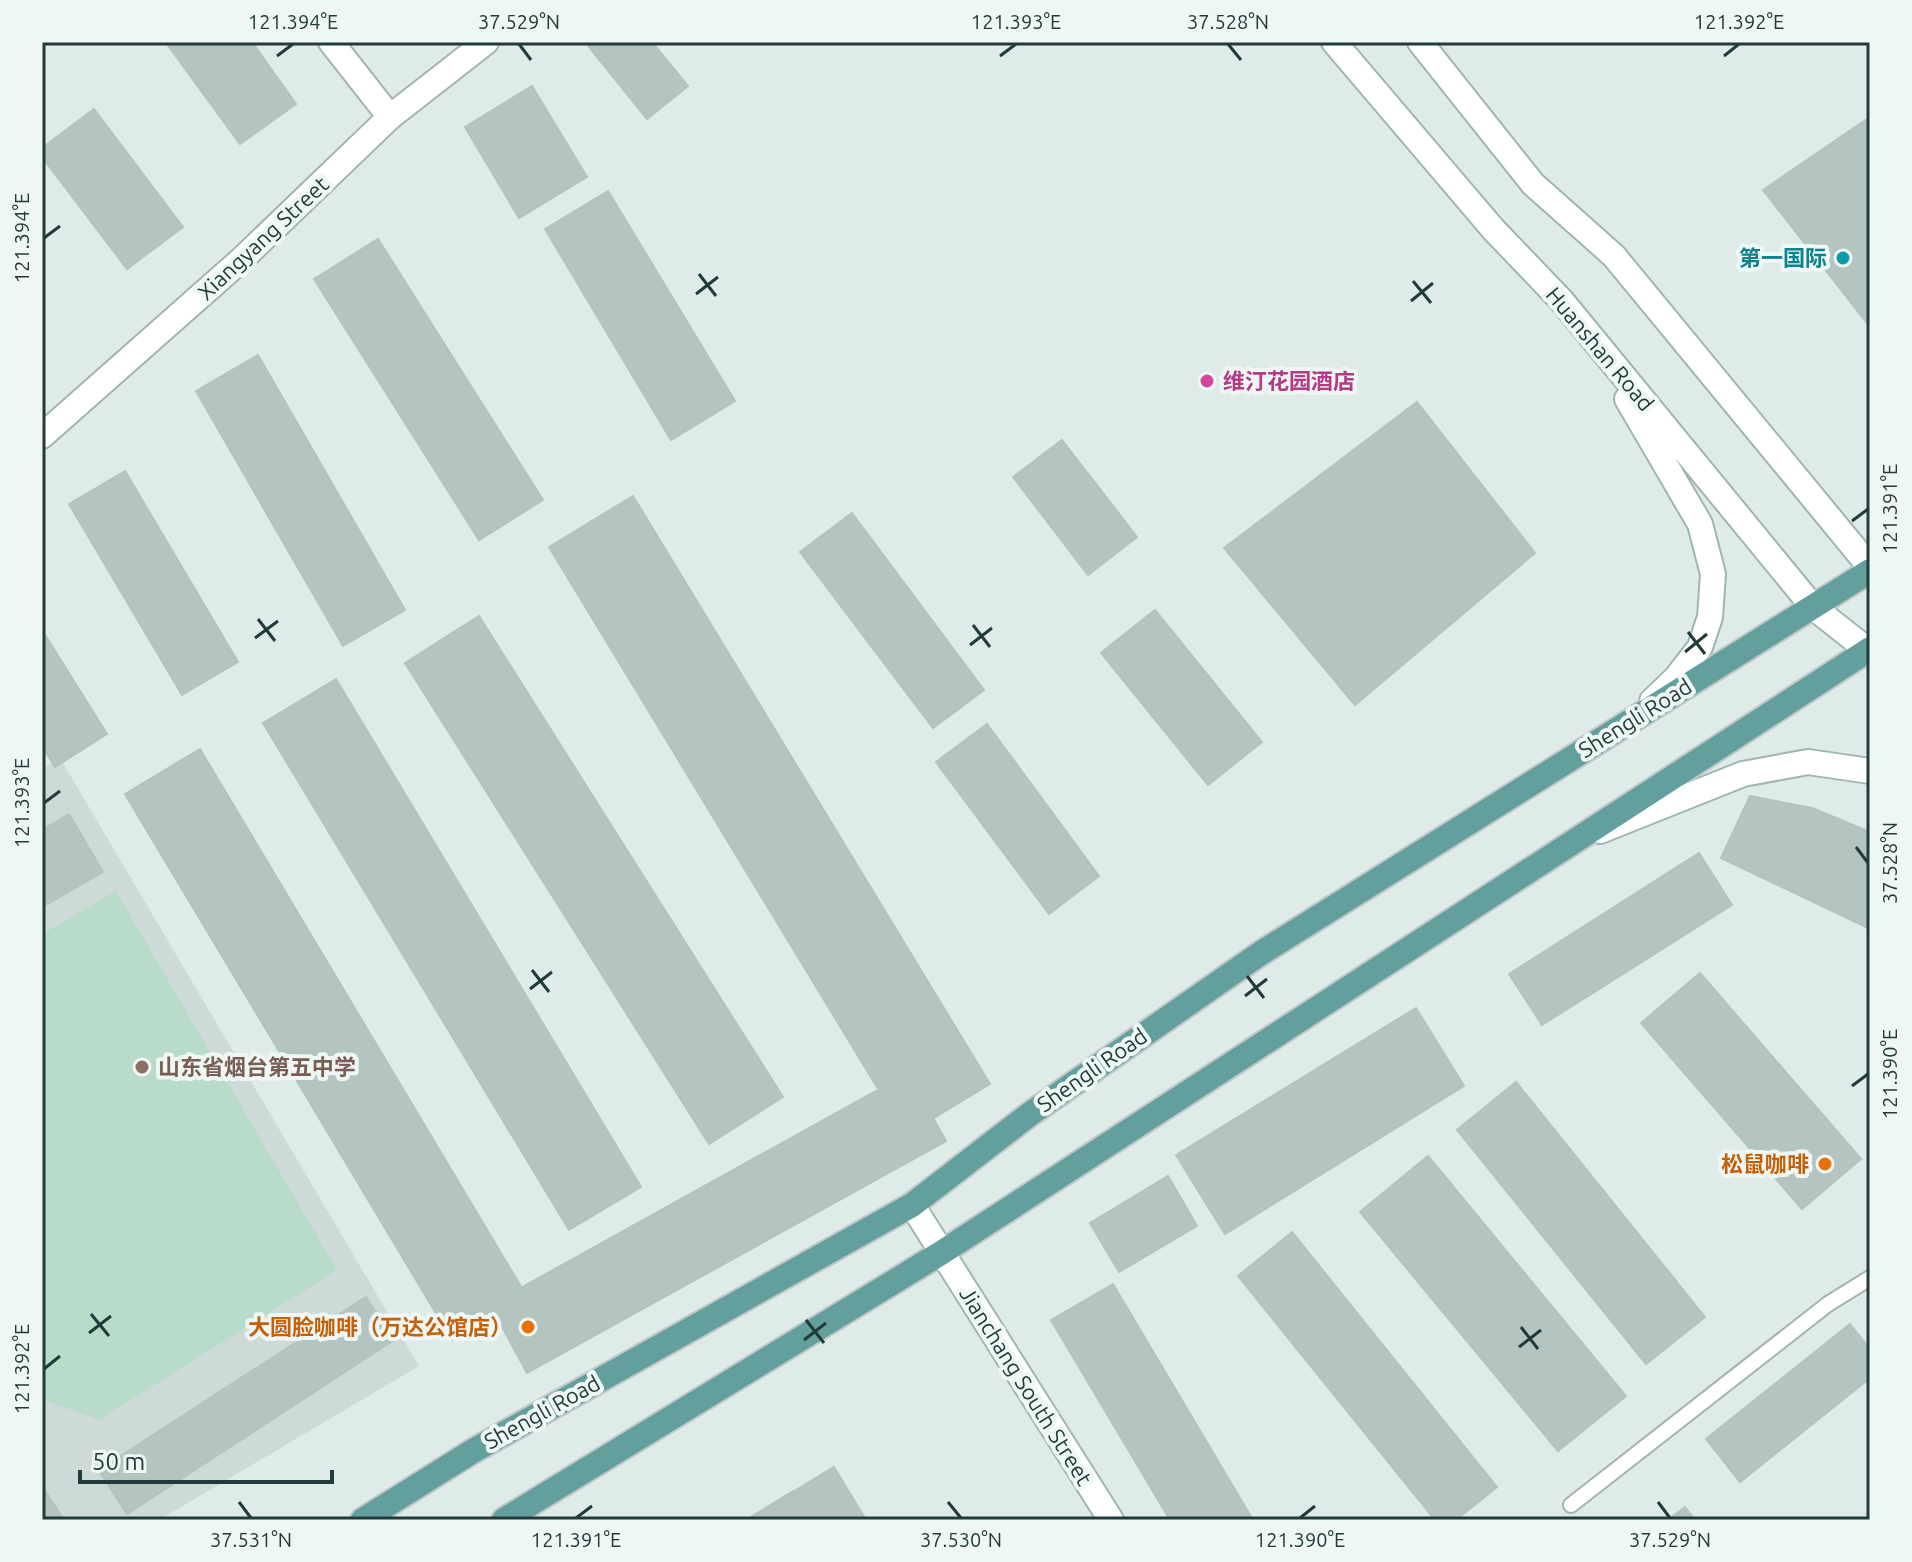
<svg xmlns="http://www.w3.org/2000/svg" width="1912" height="1562" font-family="Ubuntu,'Noto Sans SC',sans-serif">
<rect width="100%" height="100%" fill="#dfebe8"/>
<path fill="#cddad7" d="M60,758L419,1366L159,1520H42V768Z"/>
<path fill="#b8dcc9" d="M116,891L337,1270L99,1420L42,1399V934Z"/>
<path fill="#b4c5c1" stroke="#b2c4c0" stroke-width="2" d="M170,42H252L296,104L240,144L167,44Z
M585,42H652L688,86L647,119Z
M532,86L587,177L519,218L465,127Z
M94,109L183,227L127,269L42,157V148Z
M1870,117V327L1763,190Z
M608,191L735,401L671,440L545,229Z
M378,239L543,500L479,540L314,279Z
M258,355L405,610L343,646L196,391Z
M1417,402L1535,553L1355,705L1224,548Z
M1062,440L1137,537L1088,575L1013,477Z
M125,471L238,662L182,695L69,504Z
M633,496L990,1084L906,1135L549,547Z
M852,513L984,690L933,728L800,552Z
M1155,610L1262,742L1208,785L1101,653Z
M479,616L783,1097L709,1144L405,663Z
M42,630L107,734L55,767L42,746Z
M336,679L641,1187L569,1230L263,723Z
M987,724L1099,876L1049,914L936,762Z
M200,749L526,1295L452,1340L125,794Z
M1750,796L1812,808L1870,832V929L1721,858Z
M69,814L103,872L42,907V830Z
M1699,853L1732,905L1542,1025L1509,974Z
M1700,973L1861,1159L1802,1209L1641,1023Z
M1416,1008L1464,1086L1225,1234L1176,1155Z
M908,1073L946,1141L527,1373L490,1305Z
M1516,1082L1705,1317L1646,1364L1457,1130Z
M1428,1156L1626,1396L1558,1451L1360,1212Z
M1168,1176L1197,1226L1119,1272L1090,1223Z
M1292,1232L1497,1487L1456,1520H1435L1238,1276Z
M1113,1284L1253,1520H1170L1051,1320Z
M366,1297L394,1340L127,1514L99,1470Z
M1850,1324L1870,1349V1378L1740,1482L1706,1439Z
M834,1467L866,1520H785L775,1503Z
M42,1486L64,1520H42Z
M793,1491L811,1520H746Z
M1685,1507L1695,1520H1668Z"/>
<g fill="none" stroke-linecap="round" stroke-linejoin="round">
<g stroke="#a2b3b0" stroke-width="18">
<path id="lane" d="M1571,1505L1828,1304L1870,1278"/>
</g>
<g stroke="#a2b3b0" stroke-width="28">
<path id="street" d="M331,42L390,117
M42,436L241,260L390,117L486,42"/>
</g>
<g stroke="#9eb6b2" stroke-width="28">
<path id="secondary" d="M1334,42L1493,229L1562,301L1813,607L1870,652
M1420,42L1533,184L1614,256L1870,567
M1627,399L1700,524L1713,574L1710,617L1700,647L1676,678L1652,701
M1600,831L1743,774L1808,762L1870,771
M912,1205L1111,1520"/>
</g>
<g stroke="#c1c8c8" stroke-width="28">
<path id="primary" d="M363,1520L473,1451L912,1205L1030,1114L1261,953L1870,571
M504,1520L941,1253L1870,649"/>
</g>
<use href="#lane" stroke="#fff" stroke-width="14"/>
<use href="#street" stroke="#fff" stroke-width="24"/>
<use href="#secondary" stroke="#fff" stroke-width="24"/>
<use href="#primary" stroke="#63a09d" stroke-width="24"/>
</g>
<path fill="none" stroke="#203b39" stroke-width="3" d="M519,44L531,60M1228,44L1241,60M277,56L293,44M1000,56L1016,44M1724,56L1739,44M44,238L60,226M699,274L716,296M1413,281L1431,303M696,294L718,277M1411,301L1433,283M1852,521L1868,509M258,619L275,641M973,625L990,647M1688,632L1705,654M255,638L278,621M970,645L992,628M1685,652L1707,634M44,803L60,791M1856,847L1868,863M532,970L549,992M1247,976L1264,998M530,989L552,972M1245,996L1267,979M1852,1086L1868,1074M91,1314L109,1336M806,1320L824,1343M1521,1327L1538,1349M89,1333L111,1316M804,1340L826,1323M1519,1347L1541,1330M44,1369L60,1356M239,1502L251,1518M948,1502L961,1518M1658,1502L1670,1518M576,1518L592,1506M1300,1518L1315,1506"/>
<circle fill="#0f9aa8" stroke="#eff7f5" stroke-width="3" cx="1843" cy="258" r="8"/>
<circle fill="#d1479c" stroke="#eff7f5" stroke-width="3" cx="1207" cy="381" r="8"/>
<circle fill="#8d6e63" stroke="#eff7f5" stroke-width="3" cx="142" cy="1067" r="8"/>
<g fill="#e8710a" stroke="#eff7f5" stroke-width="3">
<circle cx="1825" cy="1164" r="8"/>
<circle cx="528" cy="1327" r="8"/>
</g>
<g text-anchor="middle" stroke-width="8" stroke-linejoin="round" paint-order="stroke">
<g font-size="22" fill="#203b39" stroke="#eff7f5">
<text transform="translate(263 238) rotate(-43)" y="8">Xiangyang Street</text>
<text transform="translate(1600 349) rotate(50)" y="8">Huanshan Road</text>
<text transform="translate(1635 718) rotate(-32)" y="8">Shengli Road</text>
<text transform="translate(1092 1070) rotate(-35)" y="8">Shengli Road</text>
<text transform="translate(1026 1386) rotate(58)" y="8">Jianchang South Street</text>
<text transform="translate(542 1412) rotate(-29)" y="8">Shengli Road</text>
</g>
<g font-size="22" font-weight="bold" fill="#0d838f" stroke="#eff7f5" text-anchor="end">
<text x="1827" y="266">第一国际</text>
</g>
<g font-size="22" font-weight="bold" fill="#b23c85" stroke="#eff7f5" text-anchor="start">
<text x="1223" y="389">维汀花园酒店</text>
</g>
<g font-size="22" font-weight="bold" fill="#785e54" stroke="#eff7f5" text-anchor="start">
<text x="158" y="1075">山东省烟台第五中学</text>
</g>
<g font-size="22" font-weight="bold" fill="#c56008" stroke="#eff7f5" text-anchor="end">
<text x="1809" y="1172">松鼠咖啡</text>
<text x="512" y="1335">大圆脸咖啡（万达公馆店）</text>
</g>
</g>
<rect width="1912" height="1562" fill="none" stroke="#eff7f5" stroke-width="88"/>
<path d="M80 1470v12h252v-12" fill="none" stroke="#203b39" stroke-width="4"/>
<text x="92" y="1470" font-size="24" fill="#203b39" stroke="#eff7f5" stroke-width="6" paint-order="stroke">50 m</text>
<rect x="44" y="44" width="1824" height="1474" fill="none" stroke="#203b39" stroke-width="3"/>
<g font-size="20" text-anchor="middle" fill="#203b39">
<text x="293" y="29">121.394°E</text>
<text x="519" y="29">37.529°N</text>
<text x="1016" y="29">121.393°E</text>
<text x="1228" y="29">37.528°N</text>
<text x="1739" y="29">121.392°E</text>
<text transform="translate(22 238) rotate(-90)" y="7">121.394°E</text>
<text transform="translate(1890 509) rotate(-90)" y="7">121.391°E</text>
<text transform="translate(22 803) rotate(-90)" y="7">121.393°E</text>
<text transform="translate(1890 863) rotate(-90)" y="7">37.528°N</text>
<text transform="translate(1890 1074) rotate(-90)" y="7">121.390°E</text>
<text transform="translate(22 1369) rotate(-90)" y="7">121.392°E</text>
<text x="251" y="1547">37.531°N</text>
<text x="576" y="1547">121.391°E</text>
<text x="961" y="1547">37.530°N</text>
<text x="1300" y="1547">121.390°E</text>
<text x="1670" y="1547">37.529°N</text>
</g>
</svg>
